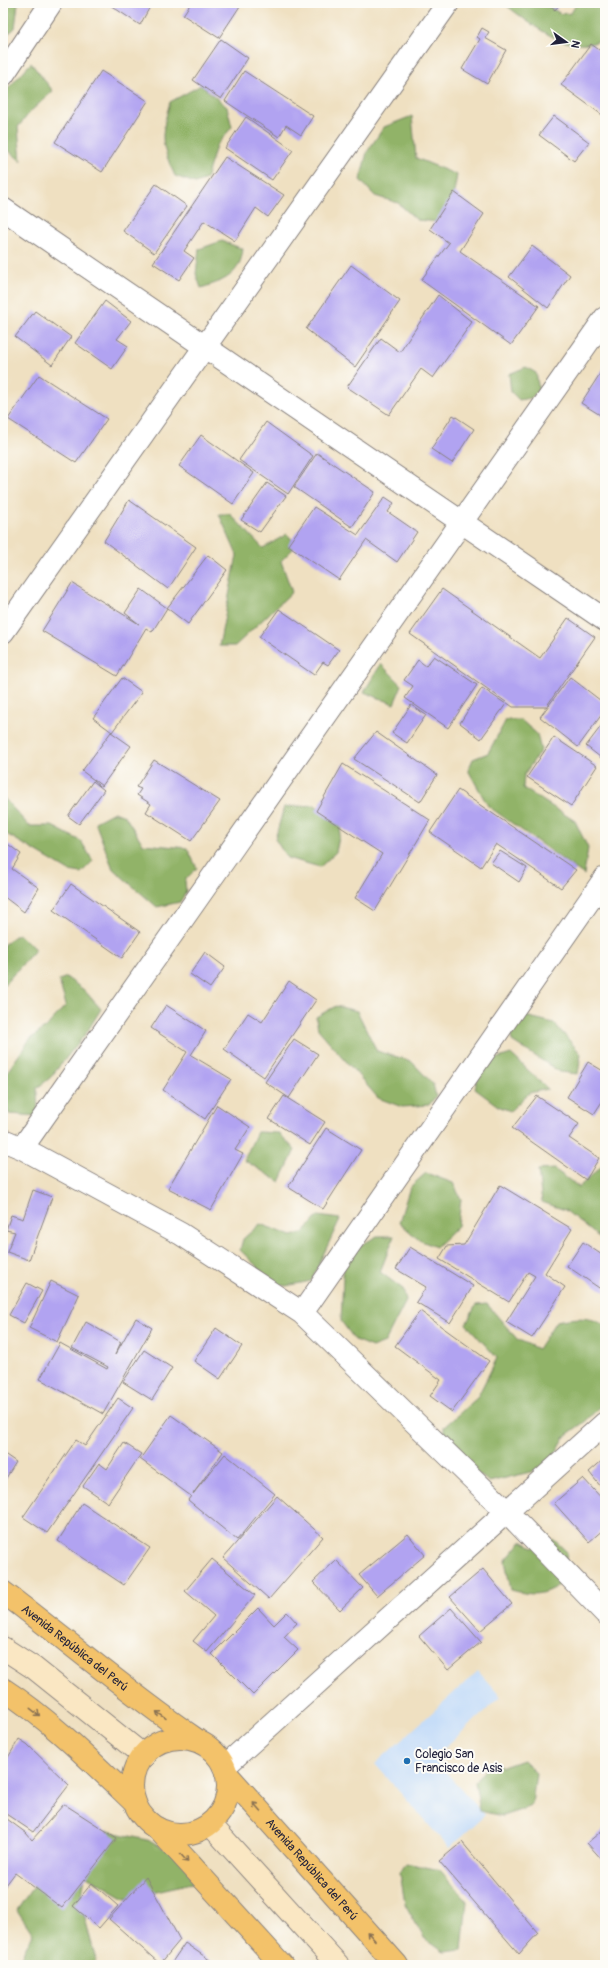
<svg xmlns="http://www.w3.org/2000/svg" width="608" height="1968" font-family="Pangolin,sans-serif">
<rect width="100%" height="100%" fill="#fdfcf7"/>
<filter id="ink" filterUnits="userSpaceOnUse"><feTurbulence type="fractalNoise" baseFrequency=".025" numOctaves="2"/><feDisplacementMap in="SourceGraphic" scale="8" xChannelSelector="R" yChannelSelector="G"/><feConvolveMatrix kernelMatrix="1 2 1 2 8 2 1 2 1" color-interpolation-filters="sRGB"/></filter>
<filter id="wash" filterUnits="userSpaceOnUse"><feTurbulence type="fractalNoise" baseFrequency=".012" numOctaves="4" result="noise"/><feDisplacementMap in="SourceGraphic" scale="16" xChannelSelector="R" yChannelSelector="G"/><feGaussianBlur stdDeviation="0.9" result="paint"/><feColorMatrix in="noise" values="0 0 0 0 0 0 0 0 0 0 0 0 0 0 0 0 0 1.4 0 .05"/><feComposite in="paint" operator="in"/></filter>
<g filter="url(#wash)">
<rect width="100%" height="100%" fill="#efe0c1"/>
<path fill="#c6ddf8" d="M478,1671L501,1697L433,1758L485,1815L449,1848L375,1764Z"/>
<path fill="#91b367" stroke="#5a6a51" d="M3,3H18L15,28L3,38Z
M503,3H543L561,14L571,13L577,3H594L605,11V38C570,59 530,23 503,3Z
M31,63L53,91L31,111L18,127L21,161L3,146V94Z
M201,85L227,107L232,127L216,146L206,179L195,183L175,176C160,142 160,138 170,102Z
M412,116L416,158L457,175L454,192L439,222L417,220L398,203L375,196L360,180L367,152L384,127Z
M222,241L243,249C240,276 223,281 201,288L196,274L199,249Z
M526,367L536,373L539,390L531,398L519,400L511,392L509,374Z
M219,514H230L263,548L287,534L297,545L281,561L292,592L235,646H219L237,555Z
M381,664L402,685L394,704L364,692Z
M506,720H521L537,734L541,750L524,775L523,788L575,821L588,848L584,875L488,806L468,770L473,759L488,753Z
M3,797L29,826H52L81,841L93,861L81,873L69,871L3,832Z
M315,805L341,828L336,852L320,867L287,858L275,839L284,807Z
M114,812L125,816L143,844L187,848L197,868L185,880L186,892L180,902L157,907L113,869L95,822Z
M18,934L36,949L3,986V945Z
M66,977L84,990L101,1009L87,1032L50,1078L37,1088L38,1116L9,1114L3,1098V1078L30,1039L46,1027L66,1005L59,981Z
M336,1006L357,1011L377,1051L411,1061L433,1084L436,1096L429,1105L402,1107L378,1098L318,1029L316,1017Z
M521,1015L554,1023L581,1054L578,1074L560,1072L512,1041L509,1026Z
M511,1054L548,1089L529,1093L510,1111L498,1106L475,1089L480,1064Z
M257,1132L279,1133L295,1150L280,1182L244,1160Z
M605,1163V1242L565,1210L542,1202L538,1170L554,1169L579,1187Z
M426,1173L453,1183L461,1199L458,1226L436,1247L419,1240L399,1222L410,1187Z
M318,1216L340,1219L311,1281L286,1286L274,1283L240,1250L243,1239L260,1224L292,1236L303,1233Z
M377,1236H394L380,1272L403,1289L406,1301L385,1342L372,1347L355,1340L341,1321L344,1255Z
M487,1304L517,1339L538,1349L556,1321C573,1318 591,1315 605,1326V1401L586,1421L566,1435L547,1468L489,1482L444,1448V1427L477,1398L497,1358L466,1324L476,1305Z
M553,1539L567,1552L562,1583C542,1596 534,1596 511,1590L505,1561L522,1541L533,1547Z
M523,1760L536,1773L532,1804L521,1810L502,1816L480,1811L475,1782L492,1761L503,1767Z
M108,1831L151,1841L181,1858L196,1854L206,1866L192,1883L125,1898L85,1875L81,1903L96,1960L94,1965H17L33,1934L17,1910L37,1881L90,1840Z
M406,1863L440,1870L467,1901L462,1950L444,1952L424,1938L405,1904L400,1873Z"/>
<g id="blocks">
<path fill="#b1a3f1" d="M107,3H152L140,25Z
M191,3H242L219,38L183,15Z
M546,3H561L555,10Z
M482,28L489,32L485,38L506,50L487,84L462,69L480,39L477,37Z
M221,39L248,58L221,99L193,80Z
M591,44L605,54V117L561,85Z
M101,71L148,101L102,172L55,142Z
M244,71L313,116L301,135L286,125L279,137L225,101Z
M554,116L589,142L574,161L539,135Z
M246,117L293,150L272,180L225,148Z
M225,157L284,195L268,217L256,208L235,241L204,221L184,251L194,258L179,280L153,263Z
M156,184L187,206L154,253L123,231Z
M454,192L484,214L460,251L539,306L511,345L421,280L449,243L430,229Z
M532,246L570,275L548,308L509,277Z
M351,265L400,301L355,367L306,329Z
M438,295L472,322L433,378L421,369L389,415L347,387L381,338L400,352Z
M105,301L131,321L117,339L128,346L112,369L75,343Z
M35,311L71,337L52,365L15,337Z
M605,366V418L581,403Z
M39,375L107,419L76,463L8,419Z
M453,415L474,429L452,463L431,449Z
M266,422L313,456L288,494L239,460Z
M201,435L254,473L233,504L179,466Z
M317,453L375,492L352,527L294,487Z
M267,483L286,496L260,532L241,520Z
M385,497L394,503L388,512L417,532L397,562L366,540L339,580L288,545L314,507L358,535Z
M129,500L196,547L168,589L104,541Z
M208,555L227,570L188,624L167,608Z
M72,583L139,624L125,613L141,589L167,608L152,632L146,628L117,676L42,631Z
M442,589L540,658L568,618L595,637L546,707H513L410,634Z
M279,609L339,650L328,665L323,662L314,675L259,637Z
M434,656L477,685L448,728L405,698L413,686L404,680L418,660L426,666Z
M570,677L605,704V710L578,747L540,717Z
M122,678L142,692L112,732L93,718Z
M482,688L506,704L481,739L460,723Z
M411,705L426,715L407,743L392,733Z
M605,721V761L586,746Z
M111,732L131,746L102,786L82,771Z
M376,732L437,775L420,802L354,759Z
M554,737L597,766L571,806L527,777Z
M154,760L220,801L191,841L146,812L151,804L137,795L141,789L136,787Z
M343,764L430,820L375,911L355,898L382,854L316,811Z
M93,781L104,790L79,824L68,816Z
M458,790L576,870L561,888L496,844L481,867L430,832Z
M5,842L21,854L12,869L39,888L24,912L3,896V844Z
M500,851L527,868L519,882L491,863Z
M71,884L140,932L122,958L53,910Z
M205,952L225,967L210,988L190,974Z
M289,981L316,1000L264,1077L224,1049L248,1013L262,1022Z
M166,1005L206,1031L191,1055L231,1079L205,1119L163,1090L187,1052L151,1028Z
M294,1039L318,1054L289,1098L265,1082Z
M588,1062L605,1072V1097L594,1114L567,1097Z
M284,1096L325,1122L310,1145L269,1119Z
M537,1096L579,1124L569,1138L599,1158L586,1180L512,1128Z
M217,1105L250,1127L235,1150L243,1154L211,1210L168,1188Z
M326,1128L361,1150L323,1209L288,1187Z
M500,1185L572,1229L545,1273L565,1287L532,1338L506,1322L535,1276L528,1272L509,1302L439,1259L447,1246L464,1245Z
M33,1190L52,1197L29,1260L7,1252L15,1232L6,1230L11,1215L23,1219Z
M583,1242L605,1257V1292L567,1266Z
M410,1247L473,1286L450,1323L416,1302L426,1287L396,1269Z
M51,1281L79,1295L57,1342L29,1328Z
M27,1283L42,1291L24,1323L9,1315Z
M420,1311L489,1361L452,1412L430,1396L441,1380L395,1346Z
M136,1318L152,1328L103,1414L40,1379L60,1343L107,1369L108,1367L72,1348L86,1322L121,1342L115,1355Z
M216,1328L242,1346L220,1379L194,1361Z
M144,1350L172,1368L152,1400L123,1382Z
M118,1398L133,1408L47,1533L23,1517L76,1440L85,1446Z
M171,1415L223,1452L193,1494L225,1454L275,1494L237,1540L188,1500L191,1496L140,1459Z
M124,1443L141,1454L108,1503L83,1486L99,1463L107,1469Z
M3,1453L16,1462L3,1483Z
M605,1458V1492L589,1472Z
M583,1478L605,1502V1528L589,1542L554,1503Z
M277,1496L323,1537L269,1599L223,1558Z
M82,1503L150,1548L124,1585L58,1541Z
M408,1534L425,1555L377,1596L359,1575Z
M212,1559L255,1595L207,1652L193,1641L214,1616L185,1591Z
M336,1560L363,1588L340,1610L313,1582Z
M483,1569L512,1604L480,1631L450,1597Z
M258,1608L274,1625L287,1612L297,1623L284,1637L298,1650L253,1695L212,1654Z
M451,1608L481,1642L448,1670L419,1636Z
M19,1739L27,1744L69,1785L33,1832L3,1812V1766Z
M64,1804L117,1838L62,1908L15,1873L3,1889V1816L26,1833L32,1840Z
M605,1828V1863L587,1843Z
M462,1842L538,1933L519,1954L439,1861Z
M146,1877L180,1940L160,1964L109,1919Z
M92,1883L118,1906L99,1928L73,1906Z
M185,1943L217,1965H170Z"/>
</g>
</g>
<g filter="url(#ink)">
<use href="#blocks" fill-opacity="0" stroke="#88817e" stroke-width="1"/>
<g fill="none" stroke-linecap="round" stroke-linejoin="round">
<g stroke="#88817e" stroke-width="24">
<path id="street" d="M3,75L51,3
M3,209L605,620
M3,632L448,3
M3,1140L22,1148L181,1234L302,1313L507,1512L605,1613
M22,1148L605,318
M302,1313L605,878
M224,1767L605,1423"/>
</g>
<g stroke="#88817e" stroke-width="24">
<path id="secondary" d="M3,1648L34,1668L144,1756
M210,1824L338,1965"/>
</g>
<g stroke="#88817e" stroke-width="24">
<g id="highway">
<path id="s1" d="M3,1592C68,1641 130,1694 197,1740"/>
<path d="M3,1689C52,1721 93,1763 135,1803"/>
<circle cx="180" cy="1786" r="48"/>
<path id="s2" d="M226,1773L397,1965"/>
<path d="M158,1829L282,1965"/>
</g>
</g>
<use href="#street" stroke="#fff" stroke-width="22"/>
<use href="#secondary" stroke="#fae7c3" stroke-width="22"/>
<use href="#highway" stroke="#f3c26a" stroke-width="22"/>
</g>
<defs><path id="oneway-shaft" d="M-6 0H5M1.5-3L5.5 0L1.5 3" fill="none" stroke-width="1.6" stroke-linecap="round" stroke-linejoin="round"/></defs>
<g stroke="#8a7252">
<use href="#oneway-shaft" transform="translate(35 1712) rotate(38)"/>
<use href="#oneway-shaft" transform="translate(161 1715) rotate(-145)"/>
<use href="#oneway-shaft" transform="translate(257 1807) rotate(-132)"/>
<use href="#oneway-shaft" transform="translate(184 1858) rotate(48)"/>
<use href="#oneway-shaft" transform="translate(371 1936) rotate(-132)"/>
</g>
</g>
<circle fill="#1f6fb2" stroke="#fdfcf7" stroke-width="1.5" cx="407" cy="1761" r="4"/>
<g text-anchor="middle" stroke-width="4" stroke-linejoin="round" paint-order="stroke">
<g font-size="12" fill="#22223b" stroke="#fdfcf7">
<text dy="4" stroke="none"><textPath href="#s1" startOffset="91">Avenida República del Perú</textPath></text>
<text dy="4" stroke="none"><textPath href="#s2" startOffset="129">Avenida República del Perú</textPath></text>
</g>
<g font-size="12" fill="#22223b" stroke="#fdfcf7" text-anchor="start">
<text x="415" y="1758">Colegio San<tspan x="415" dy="14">Francisco de Asis</tspan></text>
</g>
</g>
<rect width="608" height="1968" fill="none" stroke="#fdfcf7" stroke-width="16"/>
<g transform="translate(566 42) rotate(104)" stroke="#fdfcf7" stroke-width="3" paint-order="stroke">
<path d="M0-3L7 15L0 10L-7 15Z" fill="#22223b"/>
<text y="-6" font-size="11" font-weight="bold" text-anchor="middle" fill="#22223b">N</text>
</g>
</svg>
